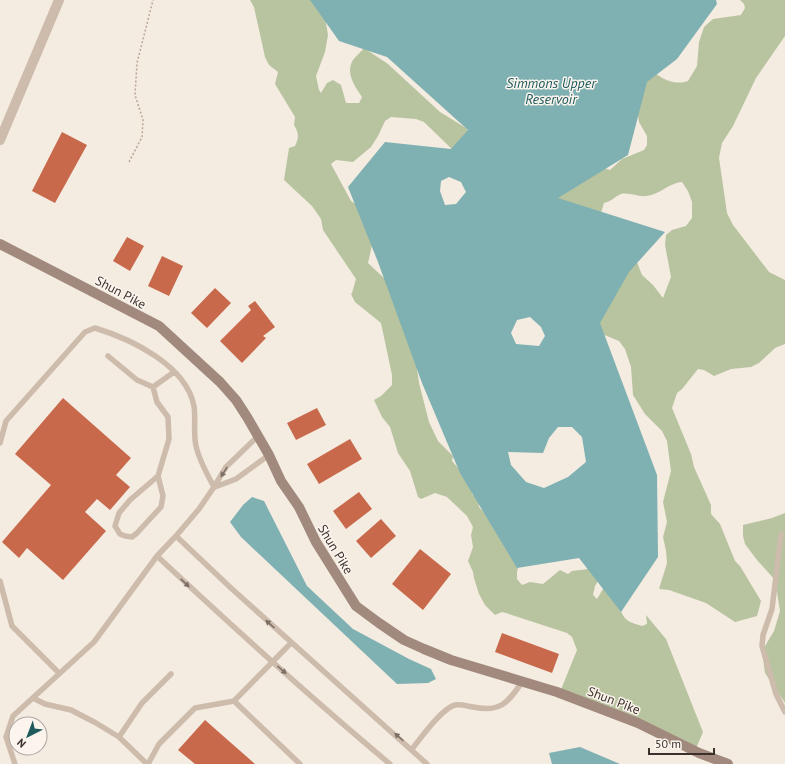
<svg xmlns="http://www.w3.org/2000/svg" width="785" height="764" font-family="'PT Sans',sans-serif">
<rect width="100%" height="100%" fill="#f4ebe1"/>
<path fill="#b8c4a0" d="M250,0H319L325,17L328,35L325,52L316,76L319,90L321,93L327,83L333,80L341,85L346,103H359L362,97C355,87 345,73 353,60C356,56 361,52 364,48L388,64L440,112L466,128L472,138L458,155L424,122L416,119L391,117L385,121L378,136L371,147L353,162L336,160L331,164L351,201L366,211L376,227L368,263L385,279L415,354L419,383L429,422L438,441L453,456L452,461L473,485L472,494L478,500L479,507L522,552L517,572V579L522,585L530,582L543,584L560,570L568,574L572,571L588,569L613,557L595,586L593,595L597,599L606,584L612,590L609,596L618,602C623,619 625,621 642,626L647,624L646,615L666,639L703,732L695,751L560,692L577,650L572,637L567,633L506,613L502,612L495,615L485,605L479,594L474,578L473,572L468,561L473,547L471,535L473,527L467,516L447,497L435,493L421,499L418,497L410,471L398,453L390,427L382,417L374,400L381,396L392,385V375L381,323L355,302L351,294L352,293L356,279L323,230L321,219L312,206L284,180L289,148L295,146C299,138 299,133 294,125L295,117L275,84L278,72L269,65L265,57L254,7Z
M740,0H785V36L756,78L733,126L722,143L719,158L727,213L733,225L769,272L785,280V344L775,348L759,363L751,367L731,369L714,376L704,370L698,369L682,389L677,393L672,408L691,454L694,467L711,505V514L720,524L735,561L740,566L761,601L757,616L735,622L706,603L669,590L659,589L667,563L666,551L663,537L667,522L663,502L671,471L667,441L662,431L645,414L633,395L631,367L625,349L619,341L602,334L596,320L631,247L642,275L653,285L663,298L671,277L665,245L666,235L672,230L686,226L692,218V202L688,191L682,182C669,183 659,195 646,196C638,197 629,192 621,194C615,196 613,201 604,203L600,216L558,199L551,185L593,164L610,170L622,159L644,150L647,145V136L639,122L637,108L648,68C661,78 672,86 688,81L697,66L699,42L704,27L713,19L741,15L745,8L744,4Z
M785,513V703L765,673L762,651L774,631L780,611L775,580L757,560L745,544L743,536V525L772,518Z"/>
<path fill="#7fb0b2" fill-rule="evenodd" d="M310,0H716L717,4L677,59L647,82L628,155L558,198L665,232L629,272L600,323L657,475L658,557L621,612L579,558L517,568L460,473L422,383L378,262L348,187L385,142L451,149L468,130L387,57L339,41ZM449,177L461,182L466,192L456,204L445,205L440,191L441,181ZM530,317L541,327L545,336L539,346L516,344L511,333L517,320ZM558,427H572L582,437L586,462L568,477L544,488L526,482L511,465L508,452L543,453L549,438Z
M252,497L264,501L307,586L353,629L409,659L431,669L436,679L428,683L397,684L241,537L230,522L243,505Z
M580,747L620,764H552L549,753Z"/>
<path fill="#c8694b" d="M62,132L87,145L55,203L32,191Z
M127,237L144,246L130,271L113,261Z
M162,256L183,266L169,296L148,286Z
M215,288L231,303L207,328L191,313Z
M255,301L275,327L263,336L266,338L242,363L220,341L251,310L248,306Z
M63,398L131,458L116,475L130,487L110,510L97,499L85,512L106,531L63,580L27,548L19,558L2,542L51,485L15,454Z
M317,408L326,425L296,440L287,423Z
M350,439L362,459L319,484L307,464Z
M359,492L372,509L346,529L333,511Z
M381,519L396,536L371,558L356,541Z
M420,549L451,574L423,610L392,584Z
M502,633L559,654L552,673L495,652Z
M205,720L255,764H195L178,750Z"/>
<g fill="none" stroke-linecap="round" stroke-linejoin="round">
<path stroke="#b9a596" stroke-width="1.5" stroke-dasharray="2 2" stroke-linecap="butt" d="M129,162L142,137L143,120L135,95L137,63L153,0"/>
<path stroke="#cdbbac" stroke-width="5.5" d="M108,356L137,380L153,387
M0,443L6,421L85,332L95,328C131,339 186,365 194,406C196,419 193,433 196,446C199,460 207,474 214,487
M158,476L130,500L119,513L115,526L120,534L125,536L132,537L137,533L161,507L163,496L158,476L169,439L168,417L157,402L153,387L174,372
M215,487L236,479L269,455
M781,534L772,609L763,635L762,646L776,694L785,712
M176,536L232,589L427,764
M157,556C233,627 310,697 390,764
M0,581L12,626L59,673
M33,698L45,704L71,710L96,723L119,737L147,764
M234,701L291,643
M119,737L142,703L171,674
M412,749C421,738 441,709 455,705C460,704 467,706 473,707C501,713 508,702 523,681
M15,764L6,737L13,716L94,642L157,556L176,536L199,509L214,487L226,467L257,437
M148,764L159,744L195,708L234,701L300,764"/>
<path stroke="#cdbbac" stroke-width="10" d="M0,140L59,0"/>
<path stroke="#a18a7d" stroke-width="10" d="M0,244L159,326L220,382L236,400L247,417L269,455L281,481L299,507L316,542L356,606L379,623L404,640L424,649L451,660L557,692L638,723L699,753L728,764"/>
</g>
<defs><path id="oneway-solid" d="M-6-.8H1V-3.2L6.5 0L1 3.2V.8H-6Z"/></defs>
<g fill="#7d6f65">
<use href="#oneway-solid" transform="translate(224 472) rotate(123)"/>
<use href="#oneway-solid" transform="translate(185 583) rotate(43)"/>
<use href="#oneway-solid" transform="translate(270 624) rotate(-138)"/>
<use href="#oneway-solid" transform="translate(282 670) rotate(42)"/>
<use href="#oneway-solid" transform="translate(399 737) rotate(-138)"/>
</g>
<g text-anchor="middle" stroke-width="3" stroke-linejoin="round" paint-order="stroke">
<g font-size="13" fill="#3b302b" stroke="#fbf5ee">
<text transform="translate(121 292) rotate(28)" y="5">Shun Pike</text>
<text transform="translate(336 549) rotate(59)" y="5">Shun Pike</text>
<text transform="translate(614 700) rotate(21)" y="5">Shun Pike</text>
</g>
<g font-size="14" font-style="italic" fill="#1f5a5e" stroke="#fbf5ee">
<text x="551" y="88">Simmons Upper<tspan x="551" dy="16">Reservoir</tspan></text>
</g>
</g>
<g transform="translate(28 736) rotate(222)"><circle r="19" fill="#fbf5ee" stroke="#aea6a0"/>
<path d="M0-3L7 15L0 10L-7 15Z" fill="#1f5a5e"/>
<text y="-6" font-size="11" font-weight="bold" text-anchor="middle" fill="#3b302b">N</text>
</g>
<path d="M649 748v6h65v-6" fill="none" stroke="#3b302b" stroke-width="2"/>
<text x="655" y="748" font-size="12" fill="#3b302b" stroke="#fbf5ee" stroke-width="3" paint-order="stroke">50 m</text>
</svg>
